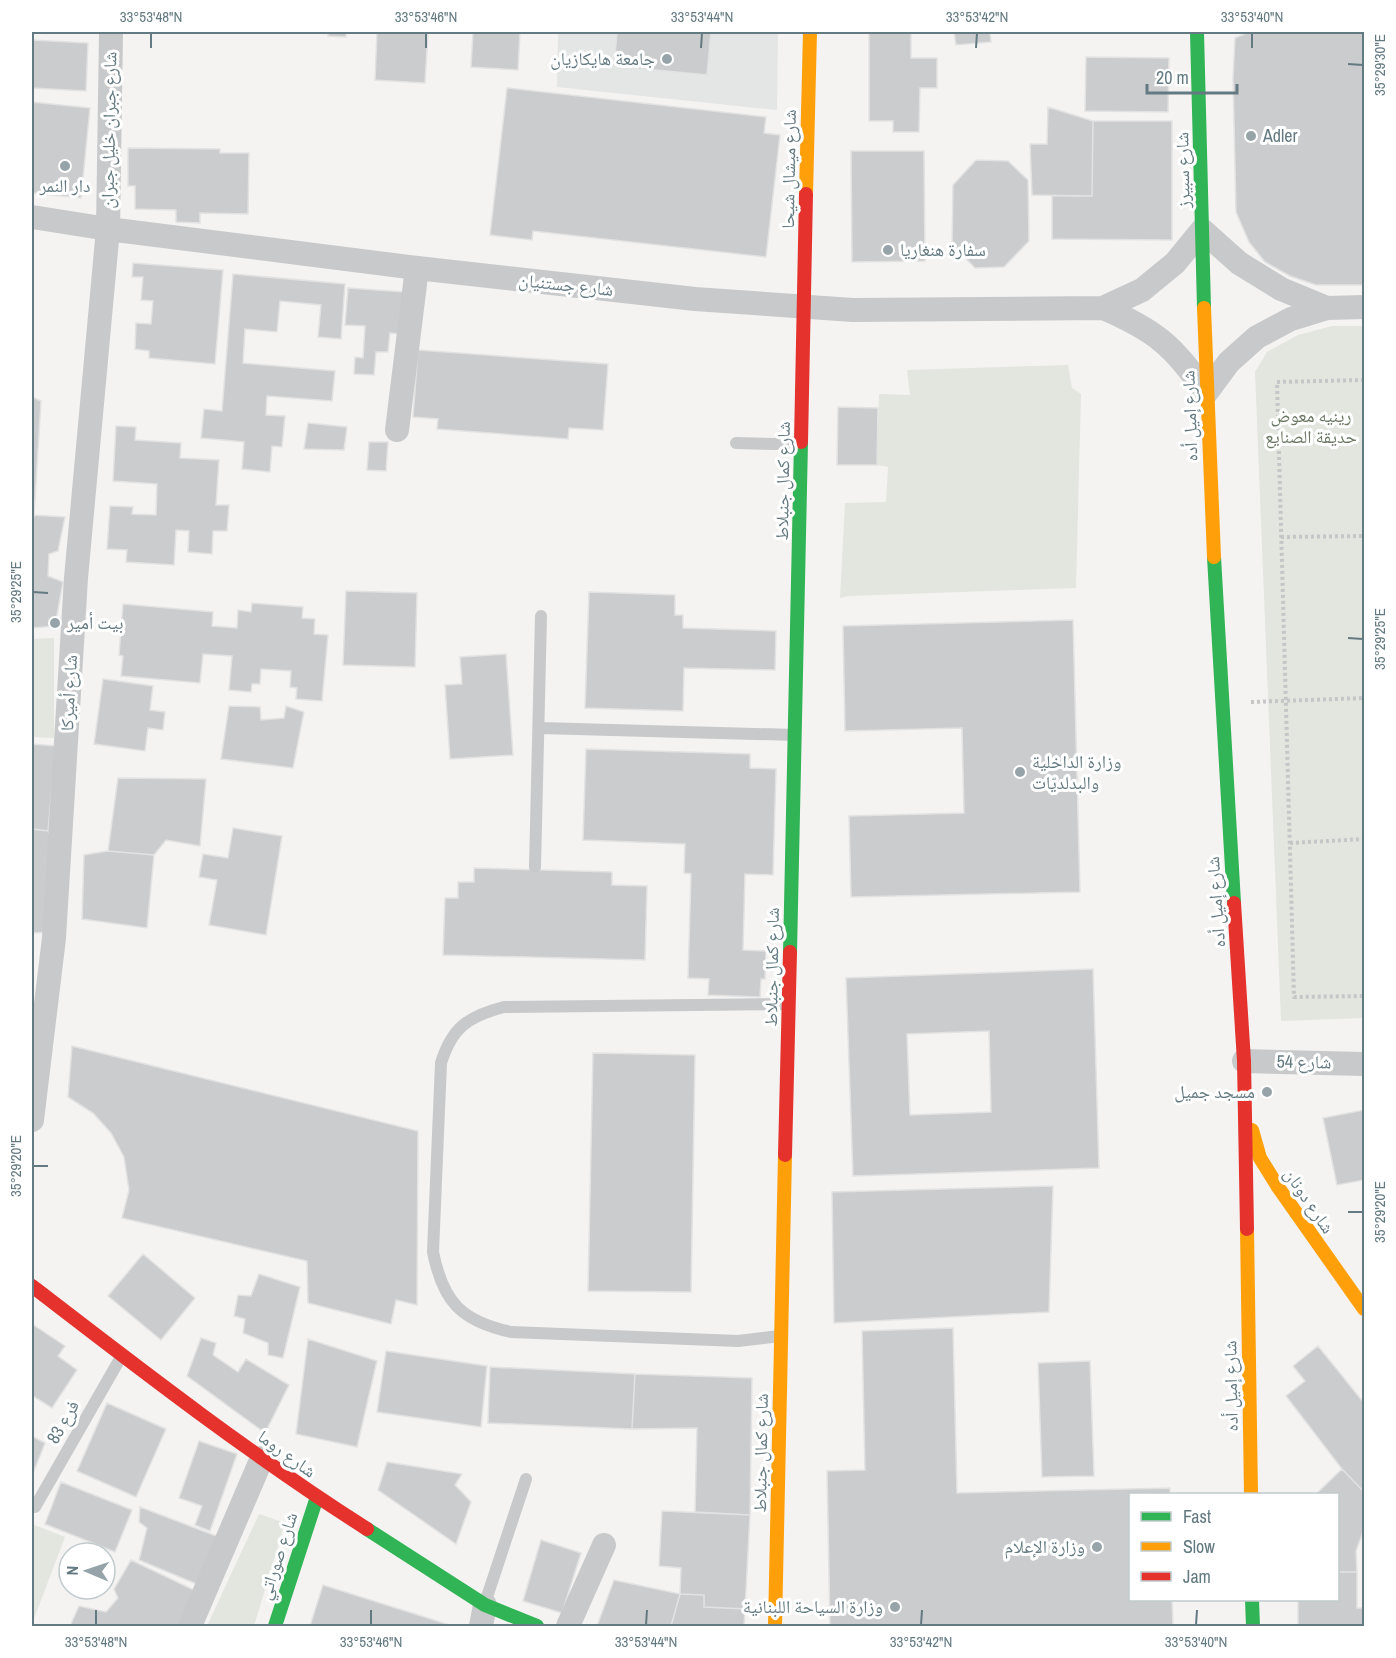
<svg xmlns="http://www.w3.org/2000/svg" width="1396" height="1658" font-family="'Archivo Narrow','Noto Naskh Arabic',sans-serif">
<rect width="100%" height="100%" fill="#f4f3f2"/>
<path fill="#e4e5e5" d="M558,32H778L777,110L557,87Z"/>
<path fill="#e3e5df" d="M1332,326H1364V1018L1281,1021L1255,372L1267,352L1298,335Z
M1068,365L1072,388L1081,394L1076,588L849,596L840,598L845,503L886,502L888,467L877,465L879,394L910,395L907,370Z
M54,638V738L32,737V639Z
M259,1514L285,1523L254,1626H207Z
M32,1524L65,1537L32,1624Z"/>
<path fill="#cbcccd" stroke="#e3e2e2" stroke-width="1.5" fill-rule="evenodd" d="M308,32H346V37L328,36V33Z
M377,32H428L425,83L375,80Z
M473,32H520L518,70L471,67Z
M617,32H711L707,75L614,66Z
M869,32H911V58H937V88H920L919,132H893V121H869Z
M954,32H990L991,42L956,45Z
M1249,32H1364V285H1316L1290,276L1265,262L1249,242L1236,212L1233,78L1235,38Z
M32,40L88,43L86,91L32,88Z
M1086,57L1169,58L1168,112L1085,111Z
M507,88L766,117L764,133L780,135L766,257L533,231L532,240L490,235Z
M32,102L90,108L81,198L32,193Z
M1048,107L1093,121L1092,196L1032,195L1030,144H1047Z
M1093,121H1172V240L1052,239V196H1092Z
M128,148L220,149V153H249L248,214L200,213V223L176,222V210L135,209V186H128Z
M851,151H924L925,261L852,262Z
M976,160L1008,161L1028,180L1029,241L1004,267L975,268L952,244L953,185Z
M133,263L223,270L215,364L149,358V351L135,349L136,323L151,324L153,301L141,300L143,277H132Z
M233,274L345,284L341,339L318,337L321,305L280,301L277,332L245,329L243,363L335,371L332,401L267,396L266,415L285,416L282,447L272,446L270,472L242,469L244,442L201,438L204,409L222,411Z
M348,288L405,292L402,334L390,333L388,352H376L374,375L354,374L355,357L363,358L365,326L345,325Z
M418,350L608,364L603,430L569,428L568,439L437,429L438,419L413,417Z
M32,397L41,401L34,516L32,515Z
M838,407L878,408L877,465H837Z
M308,423L347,427L344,450L304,449Z
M116,426L136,427L135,440L181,443L180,458L219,460L216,505H229L227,531H213L212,554L188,552L189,531L176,530L174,565L126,562L127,550L107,549L110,506L133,507L132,514L156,515L157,484L113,481Z
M369,442H388L386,471L367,470Z
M32,515L65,517L58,551L49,554L48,576L63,582L55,626L32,628Z
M346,591L417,593L415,667L343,665Z
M589,592L675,595V615H683V628L776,631L775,670L684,668L683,711L585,708Z
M252,603L303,607L302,618L315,619L314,634L328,635L322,701L296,699L297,688L290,687L291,671L261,669L260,684H252L251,692L229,690L232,656L203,654L200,683L121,676L123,656L119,655L123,604L213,612L212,626L237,628L238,610L251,612Z
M1073,620L1080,892L851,897L849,816L964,813L962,728L845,731L843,626Z
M506,654L513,755L450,759L445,685L462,684L460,657Z
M103,679L153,686L150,710L165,712L163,730L148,728L145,751L94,744Z
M229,706L260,707L261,720L284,718L286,706L304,712L293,768L221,759Z
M32,744L56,746L48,831L32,829Z
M586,749L750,754V768L776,769L773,875L745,874L743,950L766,951L765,979H761L760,997L708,995L709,979L688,978L691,874L684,873L685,844L583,840Z
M118,778L206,779L200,846L166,840L154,855L108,851Z
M233,828L282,836L266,935L209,925L217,880L199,877L203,854L228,858Z
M32,829L48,831L51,838L53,932L32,933Z
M108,851L154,855L147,928L82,919L84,855Z
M474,868L612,872V885L647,886L645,960L443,955L445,898H458V882H474Z
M1093,969L1099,1168L853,1176L846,978ZM989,1031L991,1112L910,1115L907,1034Z
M72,1046L418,1131L417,1305L396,1300L391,1324L308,1303L307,1261L122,1218L129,1190L124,1157L111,1133L93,1113L68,1097Z
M593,1053L695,1055L691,1292L588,1291Z
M1364,1110V1180L1337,1185L1323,1118Z
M1053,1186L1049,1312L834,1323L832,1192Z
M143,1254L195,1298L161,1340L108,1296Z
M259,1274L300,1287L283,1358L268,1355V1343L243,1333L245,1319L234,1316L238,1295L251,1296Z
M32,1324L65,1346L58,1356L77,1370L52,1408L33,1396L32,1398Z
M953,1328L957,1493L1170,1488V1494H1130V1600H1172L1173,1626H830L827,1471L865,1470L862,1331Z
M201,1338L216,1343L213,1355L238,1372L246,1359L289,1385L265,1433L187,1376Z
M308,1339L377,1361L357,1447L296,1434Z
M1318,1346L1364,1403V1492L1342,1469L1286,1396L1305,1381L1293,1366Z
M386,1351L487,1366L481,1427L377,1412Z
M1090,1361L1094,1476L1042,1477L1038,1363Z
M490,1367L635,1374L632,1429L488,1423Z
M635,1374L752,1378L750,1515L695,1512L697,1428L632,1429Z
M107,1403L166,1429L136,1497L77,1471Z
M32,1436L45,1443L32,1476Z
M199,1441L237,1454L210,1531L195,1525L202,1506L179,1498Z
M387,1462L462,1474L455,1485L471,1502L456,1544L378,1490Z
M1342,1469L1364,1492V1529L1356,1551L1357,1572H1338V1494H1316Z
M61,1482L132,1510L115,1552L45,1524Z
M140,1507L219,1537L199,1585L139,1560L147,1528L139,1522Z
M662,1511L750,1515L745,1609L704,1607V1595L680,1594L681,1568L659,1566Z
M541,1540L581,1553L562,1613L523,1601Z
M131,1560L194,1590L178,1626H70L79,1606L106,1612L118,1598L114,1589Z
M1338,1572H1357V1608H1364V1626H1298V1600H1338Z
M614,1580L680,1594L671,1626H597Z
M323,1585L453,1626H310Z
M680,1594L704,1595V1607L745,1609L744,1626H671Z"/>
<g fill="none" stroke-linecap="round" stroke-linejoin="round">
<path stroke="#c5c6c7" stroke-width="4" stroke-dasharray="3 3" stroke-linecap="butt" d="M1364,380L1277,382L1294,997L1364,996
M1281,537L1364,536
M1251,702L1364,698
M1290,843L1364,839"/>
<path stroke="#c8c9ca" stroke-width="12" d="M736,443L775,444L801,442
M540,728L794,735
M535,867L541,616
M780,1336L738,1341L511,1332C461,1321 443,1302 433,1252L441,1063C452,1027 469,1016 504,1007L788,1004
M35,1507L121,1357
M485,1603L526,1479"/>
<path stroke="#c8c9ca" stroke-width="24" d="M32,217L108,229L417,268L695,299L853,310L1103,308C1155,330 1175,347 1206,393L1229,362L1257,337L1291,319L1327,308L1364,307
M1103,308L1142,290L1175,263L1202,230L1239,263L1281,289L1327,308
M397,430L417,268
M1244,1061L1364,1064
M32,1120L54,938L76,578L108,229L111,32
M190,1626L262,1458
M481,1626L485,1605
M568,1626L604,1545"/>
<path stroke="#30b455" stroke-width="14" d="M1197,32L1204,308
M1214,557L1234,903
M790,952L801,442
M367,1529L485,1605L537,1626
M1252,1600L1253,1626
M275,1626L317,1497"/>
<path stroke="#ff9f0a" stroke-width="14" d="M806,194L810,32
M1204,308L1214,557
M1252,1130L1260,1158L1278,1187L1364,1309
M1247,1229L1251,1494
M775,1626L785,1155"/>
<path stroke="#e5322d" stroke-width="14" d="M801,442L806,194
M1234,903L1244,1061L1247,1229
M785,1155L790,952
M32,1286C141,1370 251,1455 367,1529"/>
</g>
<path fill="none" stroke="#647a82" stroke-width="2" d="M151,48V33M426,48V33M701,48L702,33M976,48L977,33M1252,48V33M1348,64L1363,65M33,592L48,593M1348,638L1363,639M33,1166H48M1348,1212H1363M96,1625V1610M371,1625V1610M646,1625L647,1610M921,1625L922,1610M1196,1625L1197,1610"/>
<g fill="#96a4a9" stroke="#fff" stroke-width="2">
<circle cx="667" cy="59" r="6"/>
<circle cx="1251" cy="136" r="6"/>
<circle cx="65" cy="166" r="6"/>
<circle cx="888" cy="250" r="6"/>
<circle cx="55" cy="623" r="6"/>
<circle cx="1020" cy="772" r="6"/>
<circle cx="1267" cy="1092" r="6"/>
<circle cx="1097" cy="1547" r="6"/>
<circle cx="895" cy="1607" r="6"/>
</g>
<g text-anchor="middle" stroke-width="6" stroke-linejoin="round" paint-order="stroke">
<g font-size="18" fill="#647a82" stroke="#fff" text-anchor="end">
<text x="655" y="65">جامعة هايكازيان</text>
<text x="1263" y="142" text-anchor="start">Adler</text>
<text x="65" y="192" text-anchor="middle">دار النمر</text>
<text x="900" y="256" text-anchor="start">سفارة هنغاريا</text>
<text x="67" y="629" text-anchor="start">بيت أمير</text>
<text x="1032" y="768" text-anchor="start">وزارة الداخلية<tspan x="1032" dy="21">والبدلديّات</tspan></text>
<text x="1255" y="1098">مسجد جميل</text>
<text x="1085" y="1553">وزارة الإعلام</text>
<text x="883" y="1613">وزارة السياحة اللبنانية</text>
</g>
<g font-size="18" fill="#647a82" stroke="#fff">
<text transform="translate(109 130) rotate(-89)" y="6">شارع جبران خليل جبران</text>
<text transform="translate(789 169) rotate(-89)" y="6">شارع ميشال شيحا</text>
<text transform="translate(1183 170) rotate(-91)" y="6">شارع سبيرز</text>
<text transform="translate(566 285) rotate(6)" y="6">شارع جستنيان</text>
<text transform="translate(1190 416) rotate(-92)" y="6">شارع إميل أده</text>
<text transform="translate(783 481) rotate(-89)" y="6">شارع كمال جنبلاط</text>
<text transform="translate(69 693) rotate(-87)" y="6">شارع أميركا</text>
<text transform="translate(1216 902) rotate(-94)" y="6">شارع إميل أده</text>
<text transform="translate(772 967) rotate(-89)" y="6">شارع كمال جنبلاط</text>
<text transform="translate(1304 1062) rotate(1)" y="6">شارع 54</text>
<text transform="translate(1309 1201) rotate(56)" y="6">شارع دونان</text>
<text transform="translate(1231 1386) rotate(-91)" y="6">شارع إميل أده</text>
<text transform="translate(63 1422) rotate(-60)" y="6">فرع 83</text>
<text transform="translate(761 1453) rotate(-89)" y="6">شارع كمال جنبلاط</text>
<text transform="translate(287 1454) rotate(36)" y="6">شارع روما</text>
<text transform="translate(278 1556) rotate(-72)" y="6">شارع صوراتي</text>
</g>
<g font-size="18" fill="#6b7963" stroke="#fff">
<text x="1311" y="422">رينيه معوض<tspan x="1311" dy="21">حديقة الصنايع</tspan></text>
</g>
</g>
<rect width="1396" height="1658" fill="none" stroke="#ffffff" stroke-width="66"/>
<rect x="1129" y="1493" width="210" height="108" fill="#ffffff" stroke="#c1cacd" stroke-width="1.5"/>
<rect x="1141" y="1512" width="30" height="9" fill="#30b455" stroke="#c1cacd" stroke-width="1.5"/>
<text x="1183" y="1523" font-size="18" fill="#647a82">Fast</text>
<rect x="1141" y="1542" width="30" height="9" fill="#ff9f0a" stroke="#c1cacd" stroke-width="1.5"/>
<text x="1183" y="1553" font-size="18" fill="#647a82">Slow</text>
<rect x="1141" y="1572" width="30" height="9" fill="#e5322d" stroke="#c1cacd" stroke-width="1.5"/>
<text x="1183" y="1583" font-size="18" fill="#647a82">Jam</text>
<g transform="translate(87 1571) rotate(272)"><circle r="28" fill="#ffffff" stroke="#c1cacd" stroke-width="1.5"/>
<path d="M0-4.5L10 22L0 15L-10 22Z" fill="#96a4a9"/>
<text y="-9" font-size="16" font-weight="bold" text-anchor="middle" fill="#647a82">N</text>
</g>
<path d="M1147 84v9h90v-9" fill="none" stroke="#647a82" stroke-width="3"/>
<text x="1156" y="84" font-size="18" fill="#647a82" stroke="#ffffff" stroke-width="4.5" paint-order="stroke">20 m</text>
<rect x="33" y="33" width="1330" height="1592" fill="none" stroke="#647a82" stroke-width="2"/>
<g font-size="15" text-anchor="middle" fill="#647a82">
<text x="151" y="22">33°53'48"N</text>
<text x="426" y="22">33°53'46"N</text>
<text x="702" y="22">33°53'44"N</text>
<text x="977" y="22">33°53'42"N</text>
<text x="1252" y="22">33°53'40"N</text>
<text transform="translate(1380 65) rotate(-90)" y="5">35°29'30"E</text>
<text transform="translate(16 592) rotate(-90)" y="5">35°29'25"E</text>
<text transform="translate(1380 639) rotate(-90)" y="5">35°29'25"E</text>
<text transform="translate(16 1166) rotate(-90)" y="5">35°29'20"E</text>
<text transform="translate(1380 1212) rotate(-90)" y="5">35°29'20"E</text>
<text x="96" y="1647">33°53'48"N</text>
<text x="371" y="1647">33°53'46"N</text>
<text x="646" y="1647">33°53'44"N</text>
<text x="921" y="1647">33°53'42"N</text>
<text x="1196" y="1647">33°53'40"N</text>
</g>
</svg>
